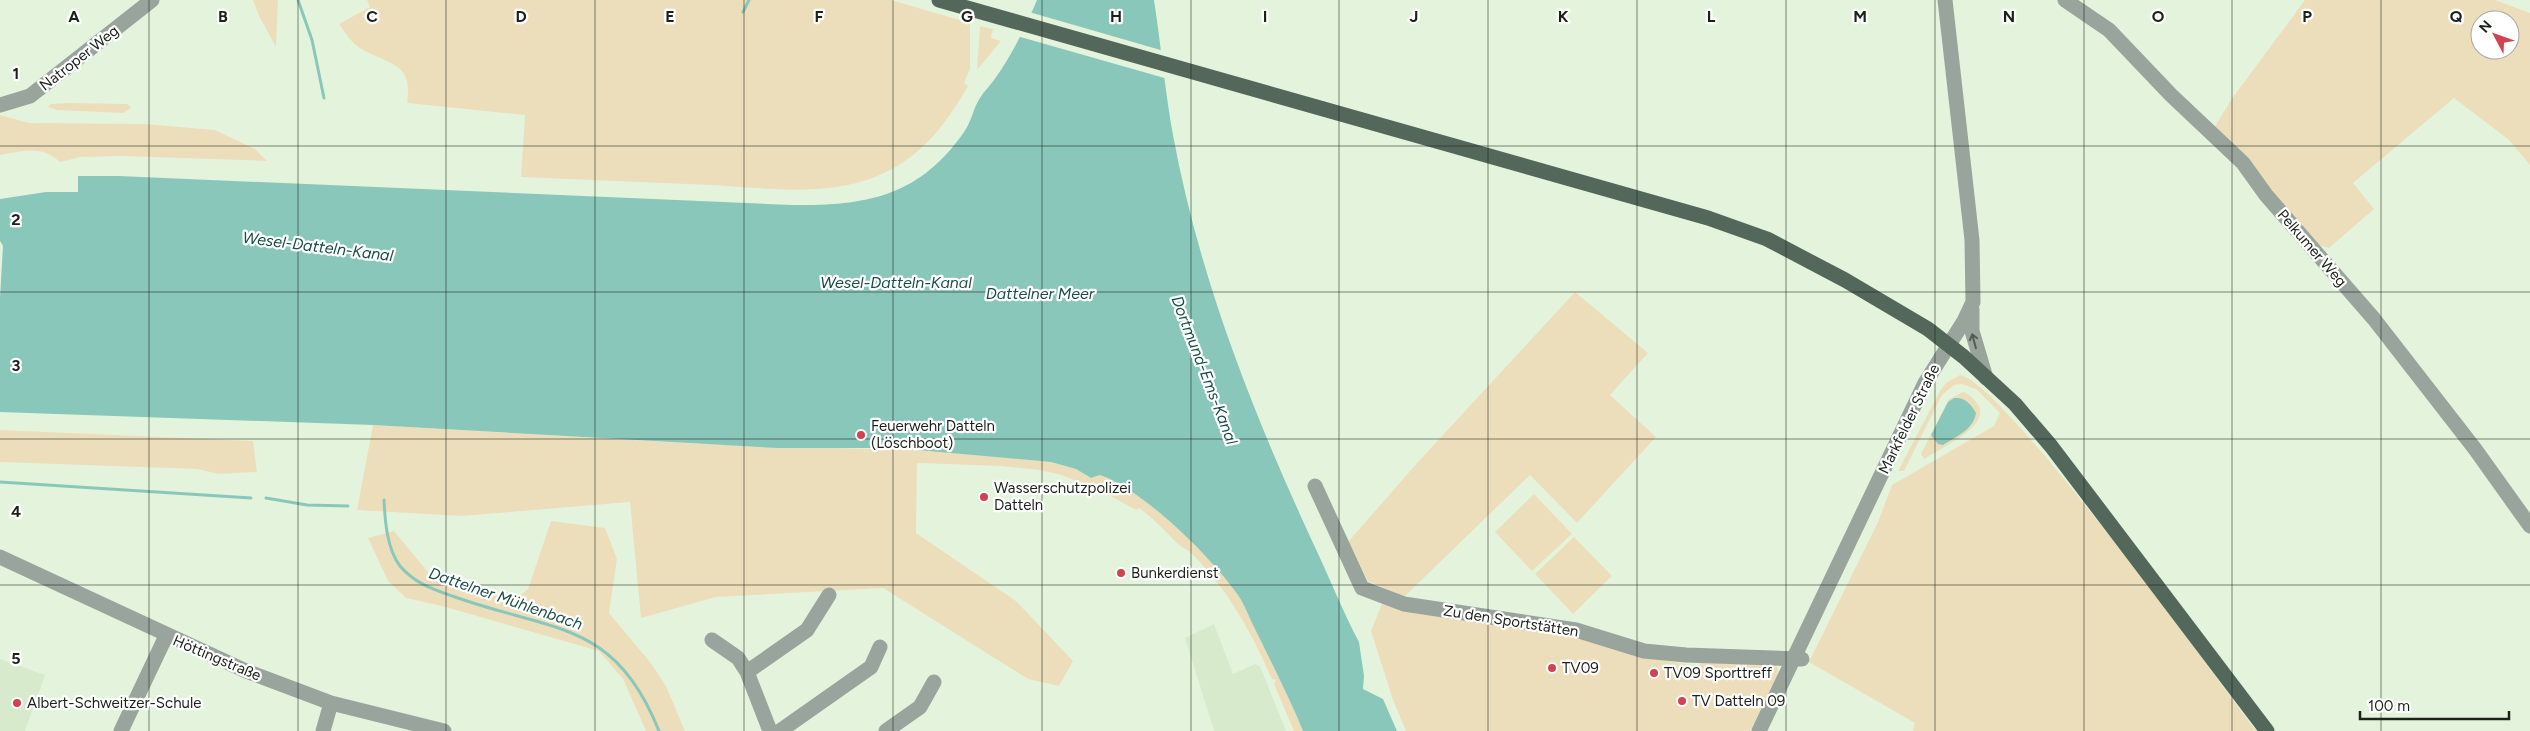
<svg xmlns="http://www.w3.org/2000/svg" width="2530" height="731" font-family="Figtree,sans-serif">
<rect width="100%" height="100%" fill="#e4f4dc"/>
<path fill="#d7ebcc" d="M1214,624L1233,674L1255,664L1260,666L1286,731H1214L1185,638Z
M0,659L45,675L25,731H0Z"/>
<path fill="#eddebb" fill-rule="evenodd" d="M253,0H278L276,47L259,16Z
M367,0H891L970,23V69L964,83L968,86C945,126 919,160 875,177C826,197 763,188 710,185C647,182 584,180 521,177L525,115L407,103C414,61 387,65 360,48C351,43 345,32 339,24L370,7Z
M2305,0H2495L2530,13V165L2509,140L2454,98L2353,183L2374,209L2329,248L2312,243L2214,128L2231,100ZM2480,20H2510V50H2480Z
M980,26L993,29L991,38L1001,41L977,70Z
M68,103L128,104L131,108L123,113L57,110L48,107L51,104Z
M0,115L29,123L144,124L215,130L255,149L267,161L121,156L81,157L60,162C41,145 24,151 0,155Z
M1575,292L1648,353L1610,395L1656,437L1577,523L1530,475L1404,597L1368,581L1348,542L1418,462Z
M1960,375C2003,382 2217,679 2256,731H1913L1915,723L1809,662L1878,522L1892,485L1994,426L2000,413L1976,389L1962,384L1954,385L1942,395L1904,471H1898L1940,391L1946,383Z
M1963,392C1969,394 1972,397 1976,402C1996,424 1941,448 1924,459L1921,454L1949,399Z
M373,425L701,444L939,451L1051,462L1076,469L1091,478L1100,475C1144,491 1207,553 1235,590C1244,602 1249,618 1256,631C1272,664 1289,697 1303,731H1294L1274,684L1276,680L1272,679C1251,632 1228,589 1191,553C1187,549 1180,547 1176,542C1164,530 1153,518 1139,508L1136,510L1107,494L1062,475L1040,470L1001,466L917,463L916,533L1016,601L1073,661L1059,686L1028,679L883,588L716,597L641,618L630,502L462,516L357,510Z
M0,430L253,441L257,472L219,474L197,469L0,462Z
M1534,494L1572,534L1532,571L1495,532Z
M551,521L605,528L617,559L609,613L650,662L666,686L685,731H646L623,679L599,651L442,606L406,598L388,581L368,538L394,531L432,577L515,600L528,589Z
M1574,537L1612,576L1573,614L1535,574Z
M1383,601L1459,620L1567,634L1642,657L1699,666L1702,659L1775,664L1778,669L1777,678L1750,731H1406L1393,700L1371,631Z"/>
<path fill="#8ac7bb" d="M1037,0H1154C1161,45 1165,91 1173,135C1199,277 1253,413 1313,543C1329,576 1342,610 1359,642L1364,676L1363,689L1383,699L1397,731H1303C1289,697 1272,664 1256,631C1249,618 1244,602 1235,591C1207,553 1144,491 1100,475L1091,478L1076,469L1051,462L895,448H777L373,425L0,412V298L3,246L0,241V199L46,192H78V176H119L792,205C865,206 919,197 964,132C972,121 973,108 980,98C984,91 990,86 994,80C1012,55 1025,28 1037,0Z
M1954,398C1965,397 1971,404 1976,413C1973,430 1957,436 1943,445L1938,444L1931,435L1948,402Z"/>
<path fill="#e4f4dc" d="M1029,12L1164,51L1168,79L1017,36Z"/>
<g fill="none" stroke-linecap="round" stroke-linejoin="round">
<path stroke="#8ac7bb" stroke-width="3" d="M298,0L312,40L324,98
M743,12L749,0
M0,482L251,498
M266,498L307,505L348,506
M384,500C385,521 387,549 400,566C415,584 435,590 455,597C553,632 615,620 659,731"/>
<path stroke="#99a49d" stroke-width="15" d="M2065,0L2109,30L2171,95L2243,163L2266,195L2374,319L2475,449L2530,526
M0,105L30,96L152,0
M1972,309V331L1986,378
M1315,486L1362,588L1404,604L1576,630L1644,651L1686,655L1802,659
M0,557L246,671L331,703L444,731
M712,640L738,658L747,672L770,731
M747,672L807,630L829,595
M121,731L166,636
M323,731L331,703
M780,731L871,667L880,647
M886,731L920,707L934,682
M1759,731L1925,383L1964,321L1973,302L1972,240L1945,0"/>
<path stroke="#54675b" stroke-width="15" d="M939,0L1708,218L1767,239L1845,280L1928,329L1964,357L2015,404L2051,446L2267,731"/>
</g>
<defs><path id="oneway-shaft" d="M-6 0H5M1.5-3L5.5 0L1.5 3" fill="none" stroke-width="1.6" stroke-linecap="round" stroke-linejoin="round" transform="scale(1.25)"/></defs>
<use stroke="#545c54" href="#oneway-shaft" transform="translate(1974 341) rotate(-105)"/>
<path fill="none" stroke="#1c2219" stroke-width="1" stroke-opacity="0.55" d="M149,0V731M298,0V731M446,0V731M595,0V731M744,0V731M893,0V731M1042,0V731M1191,0V731M1339,0V731M1488,0V731M1637,0V731M1786,0V731M1935,0V731M2084,0V731M2232,0V731M2381,0V731M0,146H2530M0,292H2530M0,439H2530M0,585H2530"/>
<g fill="#d24251" stroke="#fff" stroke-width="2">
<circle cx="861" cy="435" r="5"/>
<circle cx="984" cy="497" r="5"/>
<circle cx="1121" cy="573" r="5"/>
<circle cx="1552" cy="668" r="5"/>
<circle cx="1654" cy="673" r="5"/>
<circle cx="1682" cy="701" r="5"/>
<circle cx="17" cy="703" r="5"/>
</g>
<g text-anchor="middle" stroke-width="4.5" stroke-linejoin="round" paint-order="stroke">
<g font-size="15" fill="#1c2219" stroke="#fff">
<text transform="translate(79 58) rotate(-38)" y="5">Natroper Weg</text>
<text transform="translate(2312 248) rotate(49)" y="5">Pelkumer Weg</text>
<text transform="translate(1909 419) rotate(-64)" y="5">Markfelder Straße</text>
<text transform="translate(1511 621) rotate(9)" y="5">Zu den Sportstätten</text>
<text transform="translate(217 658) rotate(23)" y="5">Höttingstraße</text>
</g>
<g font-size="15" fill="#1c2219" stroke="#fff" text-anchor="start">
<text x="871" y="431">Feuerwehr Datteln<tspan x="871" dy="17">(Löschboot)</tspan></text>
<text x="994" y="493">Wasserschutzpolizei<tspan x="994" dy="17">Datteln</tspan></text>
<text x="1131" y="578">Bunkerdienst</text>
<text x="1562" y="673">TV09</text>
<text x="1664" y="678">TV09 Sporttreff</text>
<text x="1692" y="706">TV Datteln 09</text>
<text x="27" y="708">Albert-Schweitzer-Schule</text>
</g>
<g font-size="16" font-style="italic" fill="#194e46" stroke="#fff">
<text transform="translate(318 246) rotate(7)" y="6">Wesel-Datteln-Kanal</text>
<text x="896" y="288">Wesel-Datteln-Kanal</text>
<text x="1040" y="299">Dattelner Meer</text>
<text transform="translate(1205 370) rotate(69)" y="6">Dortmund-Ems-Kanal</text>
<text transform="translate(506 598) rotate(19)" y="6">Dattelner Mühlenbach</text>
</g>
</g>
<g font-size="16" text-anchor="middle" font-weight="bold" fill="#1c2219" stroke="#fff" stroke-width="4.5" stroke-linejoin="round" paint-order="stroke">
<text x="74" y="22">A</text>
<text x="223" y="22">B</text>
<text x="372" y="22">C</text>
<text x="521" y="22">D</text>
<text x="670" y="22">E</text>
<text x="819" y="22">F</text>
<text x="967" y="22">G</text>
<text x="1116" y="22">H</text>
<text x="1265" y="22">I</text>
<text x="1414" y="22">J</text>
<text x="1563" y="22">K</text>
<text x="1711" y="22">L</text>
<text x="1860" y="22">M</text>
<text x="2009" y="22">N</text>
<text x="2158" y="22">O</text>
<text x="2307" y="22">P</text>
<text x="2456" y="22">Q</text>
<text x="16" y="79">1</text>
<text x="16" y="225">2</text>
<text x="16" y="371">3</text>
<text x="16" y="517">4</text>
<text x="16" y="664">5</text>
</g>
<g transform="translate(2495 35) rotate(311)"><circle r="24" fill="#ffffff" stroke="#a4a7a3"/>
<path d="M0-4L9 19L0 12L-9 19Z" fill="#d24251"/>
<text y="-8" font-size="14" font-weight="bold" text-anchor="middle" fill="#1c2219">N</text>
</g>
<path d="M2360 711v8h149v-8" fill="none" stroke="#1c2219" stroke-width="2.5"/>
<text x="2368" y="711" font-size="15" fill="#1c2219" stroke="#ffffff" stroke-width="4" paint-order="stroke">100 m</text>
</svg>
